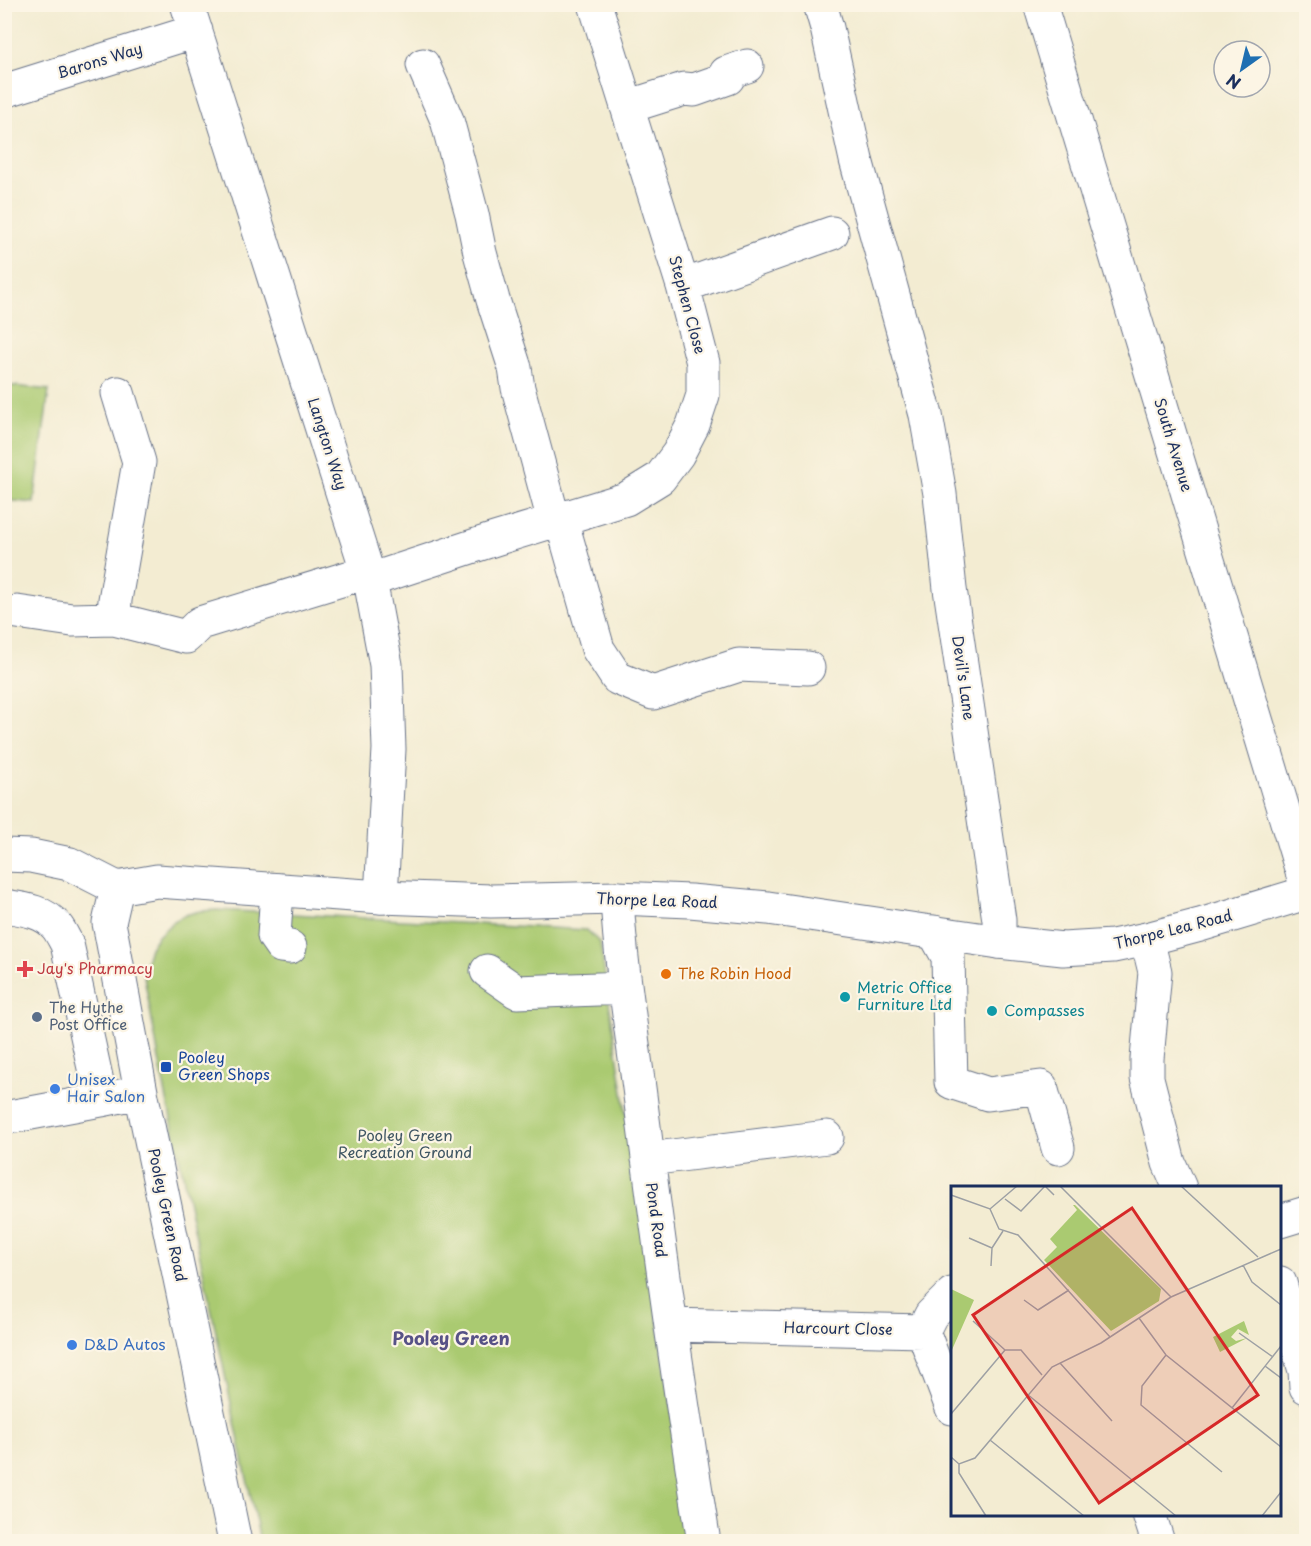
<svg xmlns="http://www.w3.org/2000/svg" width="1311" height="1546" font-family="'Playpen Sans',sans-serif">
<rect width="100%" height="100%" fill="#fcf5e5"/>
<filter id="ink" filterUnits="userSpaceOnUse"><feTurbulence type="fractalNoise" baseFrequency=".0167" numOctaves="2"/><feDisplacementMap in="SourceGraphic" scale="12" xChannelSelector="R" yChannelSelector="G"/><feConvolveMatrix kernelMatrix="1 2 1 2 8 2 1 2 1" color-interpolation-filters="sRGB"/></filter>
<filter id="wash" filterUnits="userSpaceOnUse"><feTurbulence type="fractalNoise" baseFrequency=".008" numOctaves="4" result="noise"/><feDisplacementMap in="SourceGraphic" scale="24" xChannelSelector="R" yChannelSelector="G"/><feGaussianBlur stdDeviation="1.35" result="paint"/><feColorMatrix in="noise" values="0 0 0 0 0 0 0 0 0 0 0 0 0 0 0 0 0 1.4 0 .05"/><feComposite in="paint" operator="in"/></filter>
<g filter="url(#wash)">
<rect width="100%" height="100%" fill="#f3ecd2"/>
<path fill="#aaca71" stroke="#627c68" stroke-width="1.5" d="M5,385L49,390L34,503L5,500Z
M217,910L587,930L600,943L692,1541H260L163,1081L143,971L150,948L157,937L174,921L185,915L200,911Z"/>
</g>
<g filter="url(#ink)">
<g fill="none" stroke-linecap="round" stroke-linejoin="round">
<g stroke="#677187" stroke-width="35">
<path id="minor" d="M187,4L370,580L386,665L389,749L381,897
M820,4L827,28L856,160L926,415L940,494L950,589L999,920V942
M1040,4L1306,885
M423,65L447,120L472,214L480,253L493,300L515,368L518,388L554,521
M4,91L196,31
M627,107L684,89L694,90L728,78L726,73L747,66
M683,286L832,233
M118,393L139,462L115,600L114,619L186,637L200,623L367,572
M561,519L598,649L617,678L653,693L739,665L808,668
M370,580L495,539L626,499L660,478L678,454L693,425L703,395V363L683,286L595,4
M17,612L72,620L114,619
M117,888L109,923L112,938L141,1092L235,1542
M277,890L274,936L281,946L290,947
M617,898C621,972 634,1045 643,1119C661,1260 681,1401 704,1542
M4,906C24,909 44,911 57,927C61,932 64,939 67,944L101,1100L141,1092
M934,932L948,957L951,1082L988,1094L1041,1087L1058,1148
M1147,939L1155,972L1147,1059V1078L1169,1163L1180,1188
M487,971L517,992L625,988
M4,1118L101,1100
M648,1159L827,1137
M1280,1221L1306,1213
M1280,1283L1305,1371L1306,1387
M671,1325L923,1331L952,1408
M923,1331L931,1315L952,1294
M1149,1514L1158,1542"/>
</g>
<g stroke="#677187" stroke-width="35">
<path id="major" d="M4,855L31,856L70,864L117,888L157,881L381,897L491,901L617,898L690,901L768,908L999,942L1063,949L1113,946L1147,939L1200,925L1306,893"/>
</g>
<use href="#minor" stroke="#fff" stroke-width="33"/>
<use href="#major" stroke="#fff" stroke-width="33"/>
</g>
</g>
<path fill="#e0444e" stroke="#fcf5e5" stroke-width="2" d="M22 960h6v6h6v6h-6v6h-6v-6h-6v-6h6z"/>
<circle fill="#e8710a" stroke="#fcf5e5" stroke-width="2" cx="666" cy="974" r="6"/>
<g fill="#0f9aa8" stroke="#fcf5e5" stroke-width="2">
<circle cx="845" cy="997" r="6"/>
<circle cx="992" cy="1011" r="6"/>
</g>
<circle fill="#5c6f8a" stroke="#fcf5e5" stroke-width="2" cx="37" cy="1017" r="6"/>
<rect fill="#1a4fb4" stroke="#fcf5e5" stroke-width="2" x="160" y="1061" width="12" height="12" rx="3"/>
<g fill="#3f7fe0" stroke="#fcf5e5" stroke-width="2">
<circle cx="55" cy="1089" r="6"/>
<circle cx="72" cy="1345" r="6"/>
</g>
<g text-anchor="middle" stroke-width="4.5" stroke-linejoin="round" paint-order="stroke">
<g font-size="15" fill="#1b2f5e" stroke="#fcf5e5">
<text transform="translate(100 61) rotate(-17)" y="5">Barons Way</text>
<text transform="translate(687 305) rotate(75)" y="5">Stephen Close</text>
<text transform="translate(327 444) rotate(72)" y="5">Langton Way</text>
<text transform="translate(1173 445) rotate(73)" y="5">South Avenue</text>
<text transform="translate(963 678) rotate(82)" y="5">Devil's Lane</text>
<text transform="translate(657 901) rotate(2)" y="5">Thorpe Lea Road</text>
<text transform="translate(1173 930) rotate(-14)" y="5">Thorpe Lea Road</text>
<text transform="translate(167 1215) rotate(78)" y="5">Pooley Green Road</text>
<text transform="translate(656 1220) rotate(82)" y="5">Pond Road</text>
<text transform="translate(838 1329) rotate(1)" y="5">Harcourt Close</text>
</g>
<g font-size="15" fill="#be3a42" stroke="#fcf5e5" text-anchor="start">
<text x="37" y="974">Jay's Pharmacy</text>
</g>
<g font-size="15" fill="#c56008" stroke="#fcf5e5" text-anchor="start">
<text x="678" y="979">The Robin Hood</text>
</g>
<g font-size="15" fill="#0d838f" stroke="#fcf5e5" text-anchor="start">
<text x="857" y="993">Metric Office<tspan x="857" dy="17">Furniture Ltd</tspan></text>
<text x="1004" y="1016">Compasses</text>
</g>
<g font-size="15" fill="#4e5e75" stroke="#fcf5e5" text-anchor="start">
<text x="49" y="1013">The Hythe<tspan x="49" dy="17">Post Office</tspan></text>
</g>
<g font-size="15" fill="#164399" stroke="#fcf5e5" text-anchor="start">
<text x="178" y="1063">Pooley<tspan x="178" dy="17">Green Shops</tspan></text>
</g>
<g font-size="15" fill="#366cbe" stroke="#fcf5e5" text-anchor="start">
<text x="67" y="1085">Unisex<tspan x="67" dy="17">Hair Salon</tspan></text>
<text x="84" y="1350">D&amp;D Autos</text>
</g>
<g font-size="15" fill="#3f5663" stroke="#fcf5e5">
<text x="405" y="1141">Pooley Green<tspan x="405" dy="17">Recreation Ground</tspan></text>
</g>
<g font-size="18" font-weight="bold" fill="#575287" stroke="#fcf5e5">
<text x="451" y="1345">Pooley Green</text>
</g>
</g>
<g transform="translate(951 1186)">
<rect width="330" height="330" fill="#f3ecd2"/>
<path d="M122,19H124L210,103L208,115L160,145L93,74L106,61L99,53L126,24ZM0,103L23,114L0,166ZM293,135L298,149L287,143L280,151L285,155L296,152L269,166L262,151Z" fill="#aaca71"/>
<path fill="none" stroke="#9da0a4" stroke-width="1.5" d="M109,0L220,111M230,0L307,71M0,9L39,23L66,0M54,13L70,25L94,0L103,9M39,23L48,43L67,49L159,151M18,52L41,62L40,80M41,62L52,45M292,79L301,96L330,119M73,114L87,124L118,104M188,132L215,169L330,261M22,135L54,164M288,147L322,171M54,164H70L91,189M215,169L191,200L190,219L271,286M109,177L161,235M314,180L330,192M76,208L225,330M281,222L330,160M0,228L54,164M39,254L133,330M0,271L8,278L24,272L101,181L150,157L220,111L330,63M8,278V287L35,330M311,330L330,306"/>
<path fill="#d62828" fill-opacity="0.15" stroke="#d62828" stroke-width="3" d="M181,22L307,209L148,317L22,129Z"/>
<rect width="330" height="330" fill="none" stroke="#1b2f5e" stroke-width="3"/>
</g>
<rect width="1311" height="1546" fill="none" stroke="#fcf5e5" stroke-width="24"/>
<g transform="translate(1242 69) rotate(214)"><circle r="28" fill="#fcf5e5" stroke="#a2a6af" stroke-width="1.5"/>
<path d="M0-4.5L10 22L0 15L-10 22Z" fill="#1f6fb2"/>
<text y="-9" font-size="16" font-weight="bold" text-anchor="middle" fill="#1b2f5e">N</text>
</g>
</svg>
